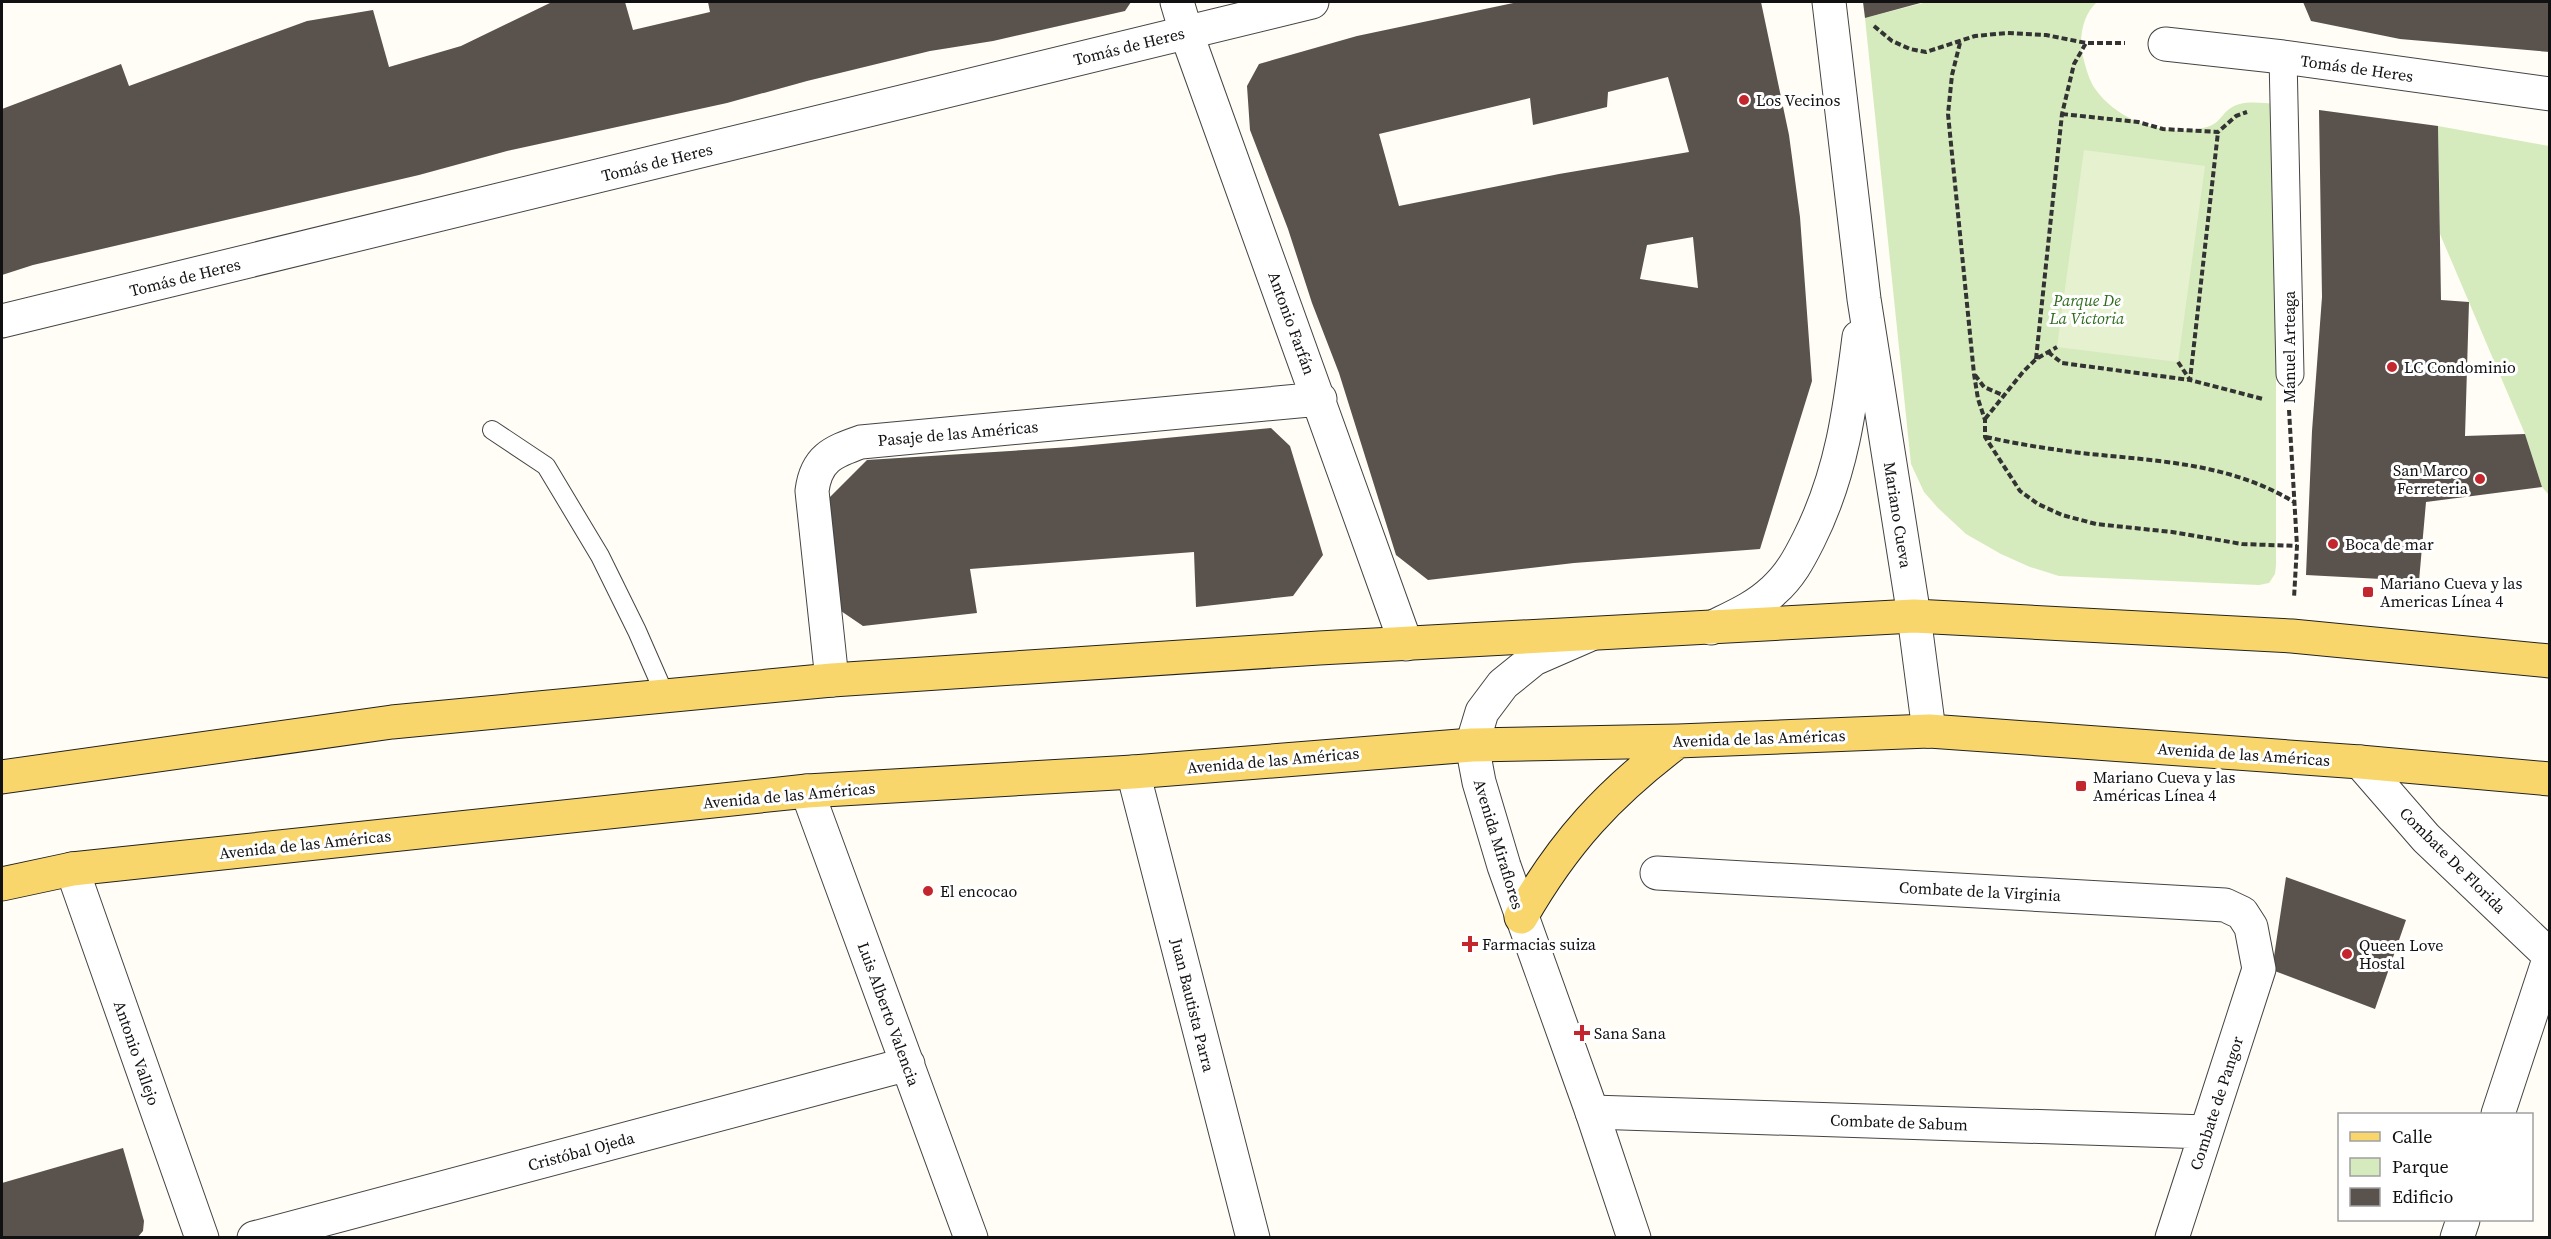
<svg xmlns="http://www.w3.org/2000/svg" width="2551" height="1239" font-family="'Source Serif 4',serif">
<rect width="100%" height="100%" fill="#fffdf5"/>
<path fill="#d5ebbd" d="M1927,2H2097C2083,14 2078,39 2083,57C2086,68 2089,81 2096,90C2120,123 2169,138 2207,127C2218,124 2220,117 2228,110C2241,99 2260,103 2276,104V565L2275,574L2269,583L2259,585L2059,576L2030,567L2001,554L1966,534L1938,508L1924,492L1911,464L1865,18Z
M2438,126L2549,146V495L2542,487L2525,434L2440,234Z"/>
<path fill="#e6f2cf" d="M2084,150L2205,166L2178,362L2057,347Z"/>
<path fill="#5a524d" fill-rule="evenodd" d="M552,2H625L633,30L710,12L708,2H1131L1125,11L993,41L930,51L807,81L727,103L507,151L419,175L33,265L2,275V109L121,64L129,86L307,21L373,10L389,67L461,46Z
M1518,2H1761L1789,135L1800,217L1812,381L1760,549L1574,563L1428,580L1396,555L1339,373L1312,303L1288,229L1250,130L1247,86L1259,64L1357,36ZM1668,77L1689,152L1559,174L1399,206L1379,134L1530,98L1533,125L1607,107L1608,92ZM1693,237L1698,288L1640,279L1647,245Z
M1863,2H1924L1865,18Z
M2303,2H2550V52L2400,39L2311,21Z
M2319,110L2438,126L2441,300L2469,302L2465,436L2525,434L2542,487L2426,502L2419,581L2306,575L2312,431L2322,297Z
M1271,428L1290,446L1323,555L1293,596L1196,607L1194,552L970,569L977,613L863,626L841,611L825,502L867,460L1071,447Z
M2286,877L2406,920L2375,1009L2272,970Z
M123,1148L144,1221L143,1231L137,1238H2V1183Z"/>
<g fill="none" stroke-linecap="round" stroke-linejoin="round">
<g stroke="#444" stroke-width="20">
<path id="service" d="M492,430L546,466L600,556L637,631L665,695"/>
</g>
<g stroke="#444" stroke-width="29">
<path id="pedestrian" d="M2283,57L2290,374"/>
</g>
<g stroke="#444" stroke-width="35">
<path id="minor" d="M1177,2L1186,32L1406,644
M1829,2L1864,299L1914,616L1929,731
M2165,44L2283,57L2550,94
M2,321L1312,2
M1711,628C1733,617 1755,608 1773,591C1790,576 1799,559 1809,539C1842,473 1850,409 1859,337
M832,680L812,491C816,459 832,452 861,442L1320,399
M2360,762L2426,838L2550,956
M1133,772L1253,1238
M807,791L971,1238
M72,869L202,1238
M1657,873L2225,905L2242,913L2251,927L2259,969L2172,1238
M1592,1112L2206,1132
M2498,1114L2550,956
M254,1238L908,1064
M2457,1238L2463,1220"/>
</g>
<g stroke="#444" stroke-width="35">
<path id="tertiary" d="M1589,635L1534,659L1503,684L1482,712L1472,745L1479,782L1504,866L1592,1112L1634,1238"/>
</g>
<g stroke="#222" stroke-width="35">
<path id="primary" d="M2,777L392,722L832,680L1319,648L1914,616L2292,636L2550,661
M2,884L72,869L807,791L1133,772L1472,745L1678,741L1929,731L2360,762L2550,779
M1521,917C1564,842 1608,794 1678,741"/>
</g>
<path stroke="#333" stroke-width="4" stroke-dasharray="6 3" stroke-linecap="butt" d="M1874,26L1892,41L1910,49L1926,52L1975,36L2007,33L2046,35L2086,43
M1960,43L1952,75L1948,114L1974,374L1978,399L1985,420V437L2020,491L2038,504L2062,515L2096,524L2172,532L2242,544L2297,546
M2062,114L2138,122L2163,129L2218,132L2236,116L2247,112
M2048,352L2062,363L2190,380L2218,132
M2036,359L2062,114L2074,64L2086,43H2125
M2178,362L2190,380L2263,399
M1975,375L1984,387L2005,396
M2289,410L2297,546L2294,598
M1985,419L2023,372L2036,359L2057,347
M1986,437C2017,444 2049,449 2081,453C2154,461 2228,462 2294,502"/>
<use href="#service" stroke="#fff" stroke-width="18"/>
<use href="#pedestrian" stroke="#fff" stroke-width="27"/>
<use href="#minor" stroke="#fff" stroke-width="33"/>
<use href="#tertiary" stroke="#fff" stroke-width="33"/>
<use href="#primary" stroke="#f9d66b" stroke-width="33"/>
</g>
<g fill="#c4262e" stroke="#fff" stroke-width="2">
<circle cx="1744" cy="100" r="6"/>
<circle cx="2392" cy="367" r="6"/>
<circle cx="2480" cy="479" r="6"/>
<circle cx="2333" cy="544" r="6"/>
<rect x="2362" y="586" width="12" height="12" rx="3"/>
<rect x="2075" y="780" width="12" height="12" rx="3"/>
<circle cx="928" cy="891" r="6"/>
<path d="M1467 935h6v6h6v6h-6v6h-6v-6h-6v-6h6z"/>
<circle cx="2347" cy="954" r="6"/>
<path d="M1579 1024h6v6h6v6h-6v6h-6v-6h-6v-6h6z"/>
</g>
<g text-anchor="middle" stroke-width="6" stroke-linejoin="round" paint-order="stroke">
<g font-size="16" fill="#111" stroke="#fff">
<text transform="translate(1129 46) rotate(-14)" y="6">Tomás de Heres</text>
<text transform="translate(2357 68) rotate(8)" y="6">Tomás de Heres</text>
<text transform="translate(657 162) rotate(-14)" y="6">Tomás de Heres</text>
<text transform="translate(185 277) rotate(-14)" y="6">Tomás de Heres</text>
<text transform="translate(1292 323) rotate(70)" y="6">Antonio Farfán</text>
<text transform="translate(2289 347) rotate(-90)" y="6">Manuel Arteaga</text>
<text transform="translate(958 433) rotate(-5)" y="6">Pasaje de las Américas</text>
<text transform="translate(1898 515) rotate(81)" y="6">Mariano Cueva</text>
<text transform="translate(1759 738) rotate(-2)" y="6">Avenida de las Américas</text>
<text transform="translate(2244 754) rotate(4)" y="6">Avenida de las Américas</text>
<text transform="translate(1273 760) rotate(-5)" y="6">Avenida de las Américas</text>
<text transform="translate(789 795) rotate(-5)" y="6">Avenida de las Américas</text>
<text transform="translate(305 844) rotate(-6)" y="6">Avenida de las Américas</text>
<text transform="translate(1499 844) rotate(73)" y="6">Avenida Miraflores</text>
<text transform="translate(2453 860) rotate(45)" y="6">Combate De Florida</text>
<text transform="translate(1980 891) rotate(3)" y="6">Combate de la Virginia</text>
<text transform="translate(1193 1005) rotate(76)" y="6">Juan Bautista Parra</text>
<text transform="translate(889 1014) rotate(70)" y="6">Luis Alberto Valencia</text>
<text transform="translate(137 1053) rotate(71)" y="6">Antonio Vallejo</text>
<text transform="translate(2216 1103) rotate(-72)" y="6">Combate de Pangor</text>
<text transform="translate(1899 1122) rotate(2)" y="6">Combate de Sabum</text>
<text transform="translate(581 1151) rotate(-15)" y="6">Cristóbal Ojeda</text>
</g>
<g font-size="16" fill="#111" stroke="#fff" text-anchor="start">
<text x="1756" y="106">Los Vecinos</text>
<text x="2404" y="373">LC Condominio</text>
<text x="2468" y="476" text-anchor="end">San Marco<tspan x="2468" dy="18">Ferreteria</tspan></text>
<text x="2345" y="550">Boca de mar</text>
<text x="2380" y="589">Mariano Cueva y las<tspan x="2380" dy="18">Americas Línea 4</tspan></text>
<text x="2093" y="783">Mariano Cueva y las<tspan x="2093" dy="18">Américas Línea 4</tspan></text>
<text x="940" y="897">El encocao</text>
<text x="1482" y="950">Farmacias suiza</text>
<text x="2359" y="951">Queen Love<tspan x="2359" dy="18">Hostal</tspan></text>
<text x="1594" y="1039">Sana Sana</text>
</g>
<g font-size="16" font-style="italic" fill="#2f6b1f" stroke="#fff">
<text x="2087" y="306">Parque De<tspan x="2087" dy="18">La Victoria</tspan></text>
</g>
</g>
<rect width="2551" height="1239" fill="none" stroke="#111111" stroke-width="6"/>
<rect x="2338" y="1113" width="195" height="108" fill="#ffffff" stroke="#a0a0a0" stroke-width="1.5"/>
<rect x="2350" y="1132" width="30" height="9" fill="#f9d66b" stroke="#a0a0a0" stroke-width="1.5"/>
<text x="2392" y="1143" font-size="18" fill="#111111">Calle</text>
<rect x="2350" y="1158" width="30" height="18" fill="#d5ebbd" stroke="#a0a0a0" stroke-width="1.5"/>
<text x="2392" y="1173" font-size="18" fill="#111111">Parque</text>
<rect x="2350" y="1188" width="30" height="18" fill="#5a524d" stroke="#a0a0a0" stroke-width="1.5"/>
<text x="2392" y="1203" font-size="18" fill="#111111">Edificio</text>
</svg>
